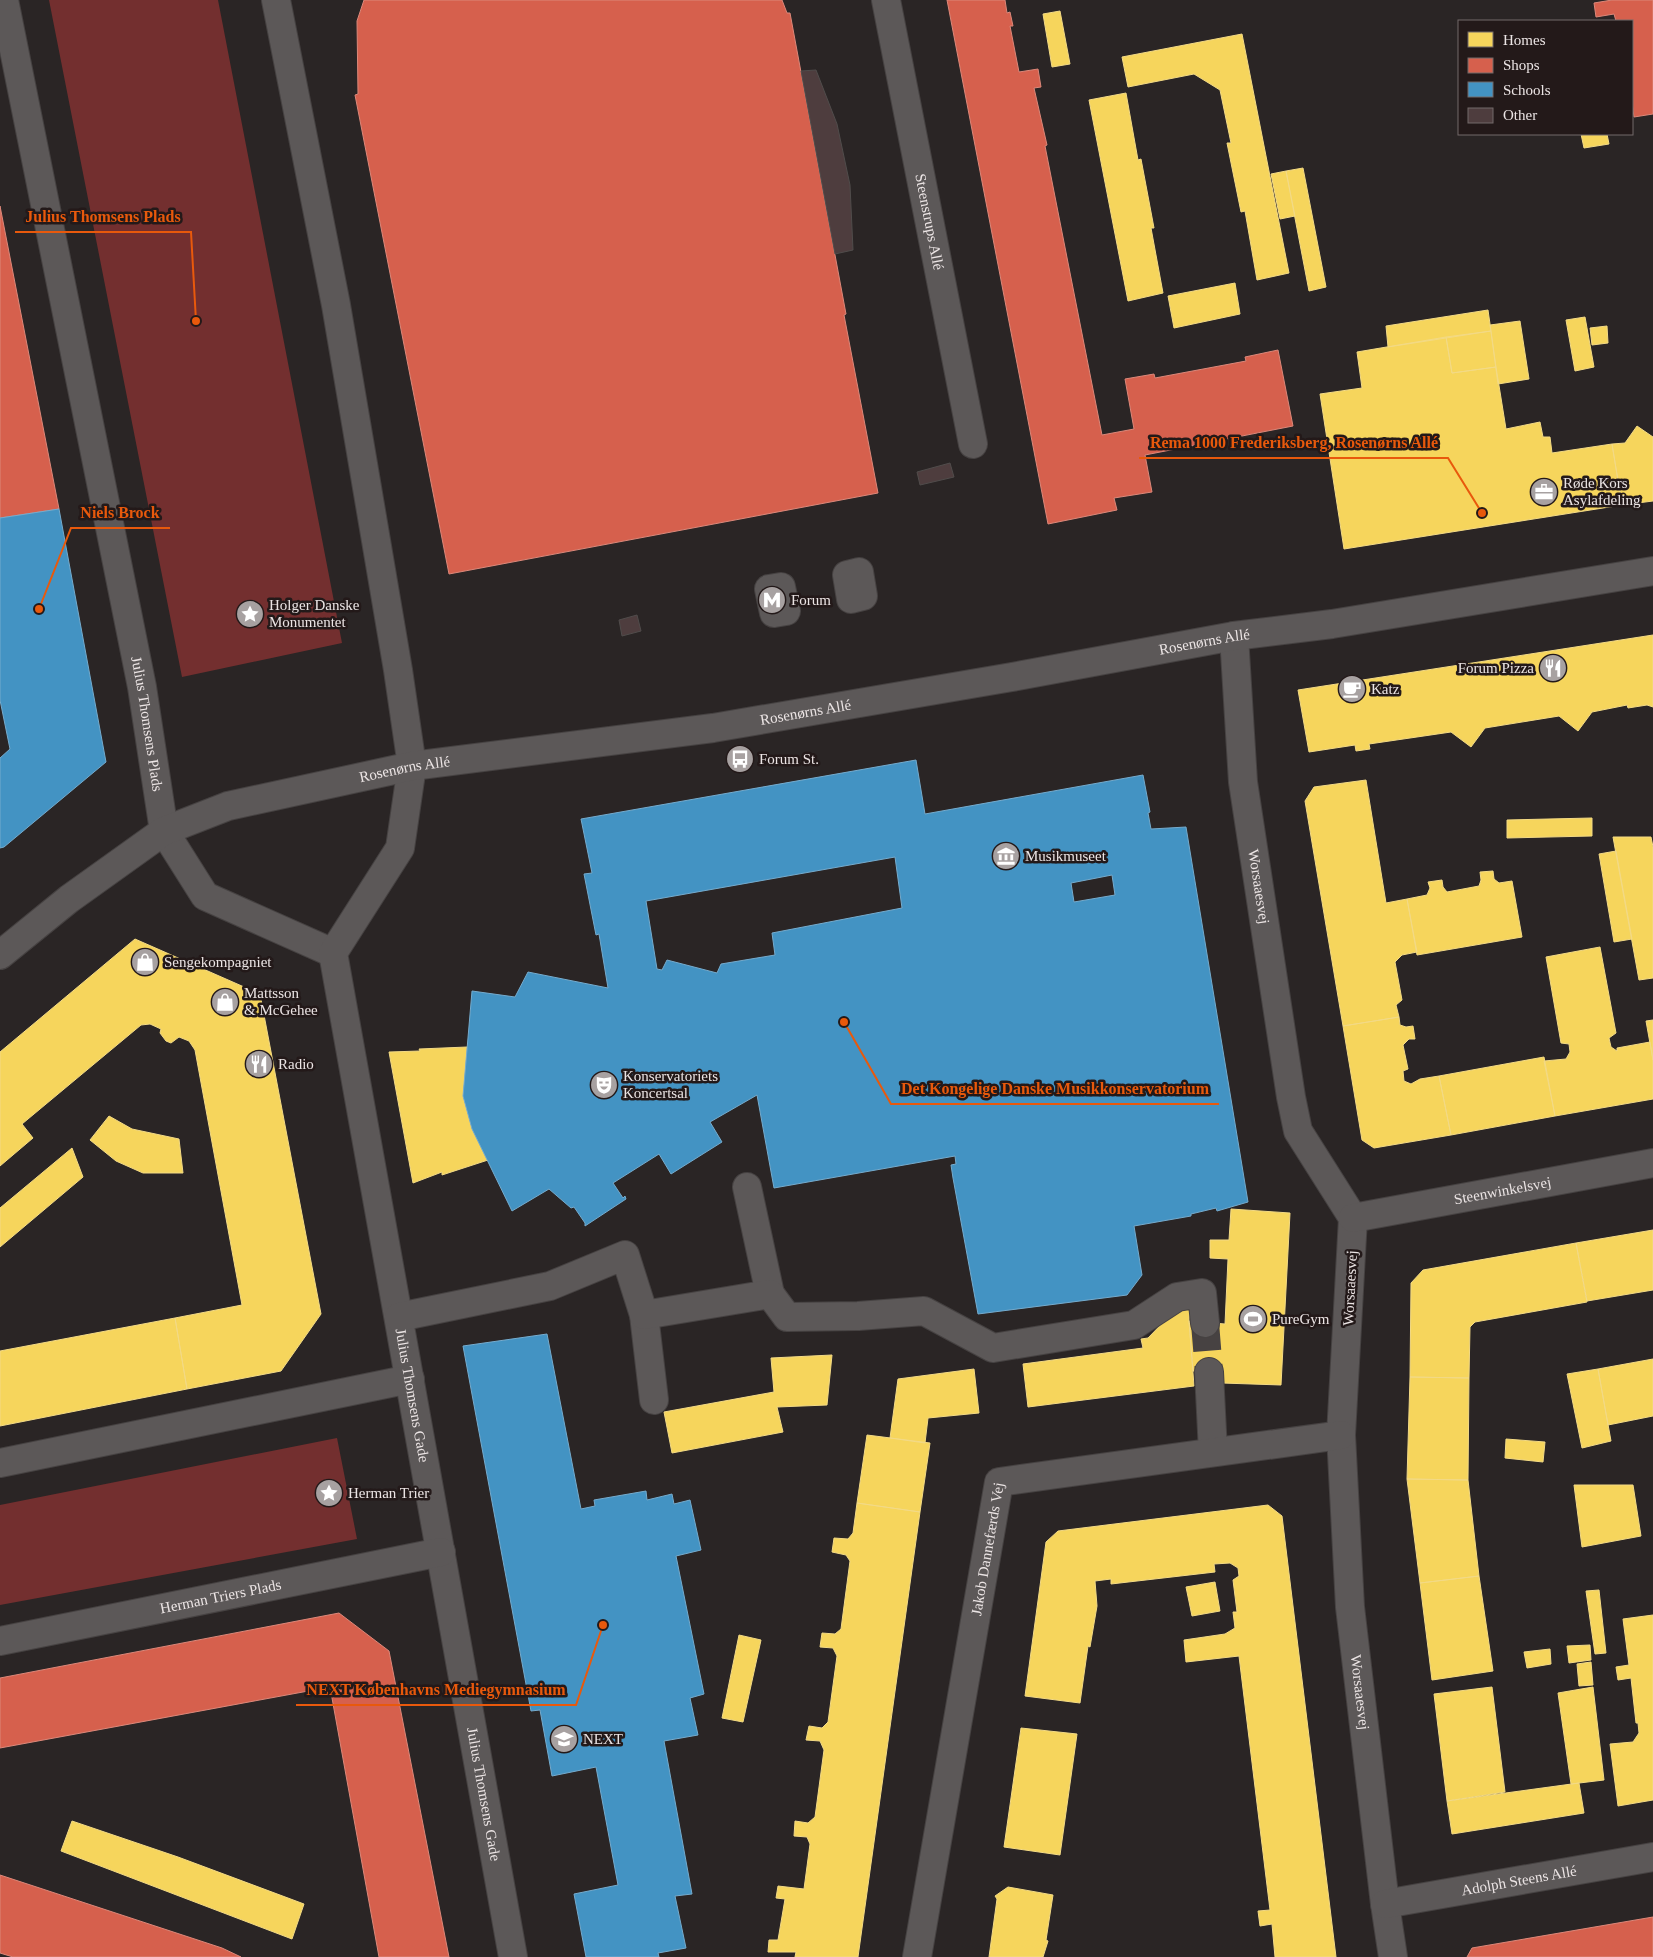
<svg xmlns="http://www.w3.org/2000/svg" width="1653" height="1957" font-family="'Times New Roman',serif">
<rect width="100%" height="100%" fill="#2a2525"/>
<path fill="#732f2f" d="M49,0H218L342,643L182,677Z
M337,1438L357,1539L0,1605V1505Z"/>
<path fill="#f6d55c" stroke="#f3da85" d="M1060,11L1070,64L1052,67L1043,14Z
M1242,34L1289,273L1257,280L1245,211L1241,212L1227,143H1231L1220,90L1194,74L1128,87L1122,57Z
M1126,93L1138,160L1141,159L1154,228H1151L1163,293L1128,301L1089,100Z
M1581,134H1607L1609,144L1584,148Z
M1303,168L1326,287L1309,291L1286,171Z
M1286,171L1295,216L1280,219L1271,174Z
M1235,283L1240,314L1174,328L1168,296Z
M1488,310L1491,331L1388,347L1386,326Z
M1585,317L1594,367L1575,371L1566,320Z
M1520,321L1529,379L1498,384L1490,325Z
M1607,326L1608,343L1592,345L1590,328Z
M1491,331L1496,367L1452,373L1446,337Z
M1446,337L1452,373L1496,367L1506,429L1540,422L1543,437H1550L1552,453L1612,444L1622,505L1344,549L1320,394L1362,388L1357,352Z
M1637,426L1653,437V501L1622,505L1612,444L1625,443Z
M1653,635V707L1647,705L1628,708L1627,705L1592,712L1578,731L1559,716L1485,728L1471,747L1451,732L1369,744L1370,749L1356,751L1355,745L1309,752L1298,690Z
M1366,780L1386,903L1407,899L1417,952L1402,955L1395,962L1402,1000L1396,1005L1399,1017L1343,1026L1305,801L1314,787Z
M1592,818V836L1507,838V820Z
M1613,837H1651L1653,847V978L1639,980Z
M1616,851L1632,939L1614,942L1599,854Z
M1493,871L1494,879L1499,883L1512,881L1522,937L1417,955L1407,899L1427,895L1430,888L1428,882L1442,880L1443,887L1447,892L1479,886L1481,880L1480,872Z
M135,939L260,994L321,1314L281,1371L187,1389L175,1318L242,1305L195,1050L189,1041L179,1037L171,1043L166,1041L160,1033L161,1029L150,1024L141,1025L22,1124L33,1138L0,1166V1052Z
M1600,947L1616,1033L1609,1038L1611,1047L1617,1051V1048L1650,1042L1653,1060V1099L1555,1116L1544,1061L1566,1059L1570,1052L1569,1044L1561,1043L1546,957Z
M1399,1017L1400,1025L1406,1027L1413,1026L1415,1039H1409L1403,1045L1408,1069L1403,1071L1404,1081L1411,1084L1420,1079L1439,1076L1451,1135L1374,1148L1362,1140L1343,1026Z
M1653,1020V1060L1646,1021Z
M467,1047L463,1096L472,1129L488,1160L442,1175V1172L413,1183L389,1052L420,1051L419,1049Z
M1544,1057L1555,1116L1451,1135L1439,1076Z
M109,1116L132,1129L179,1139L183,1173H143L116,1161L90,1140Z
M72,1148L83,1177L0,1247V1208Z
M1231,1209L1290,1213L1281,1385L1222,1383V1373L1193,1371L1189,1321L1225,1324L1228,1259L1210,1258V1240H1229Z
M1653,1230V1290L1587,1301L1576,1243Z
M1576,1243L1587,1302L1475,1322L1470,1327L1469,1378L1410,1377L1411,1283L1423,1270Z
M1190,1304L1189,1321L1194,1386L1028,1407L1023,1364L1143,1348L1141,1339L1148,1338L1177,1308Z
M175,1318L187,1389L0,1426V1351Z
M832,1355L827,1405L777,1407L783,1432L672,1453L664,1412L774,1392L771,1358Z
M1653,1359V1416L1608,1425L1598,1369Z
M974,1369L979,1413L928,1418L925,1443L890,1438L898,1379Z
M1598,1369L1611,1441L1582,1448L1567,1374Z
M1410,1377L1469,1378L1468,1480L1407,1479Z
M867,1435L930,1443L920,1512L857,1503Z
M1506,1439L1545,1442L1543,1462L1505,1458Z
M1407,1479L1468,1480L1479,1576L1420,1583Z
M1574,1485H1633L1641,1536L1582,1547Z
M857,1503L920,1512L858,1957H795L796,1952H768L769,1940H778L785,1899L776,1898L778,1886L804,1889L810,1844L807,1837L794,1836L795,1821L808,1823L815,1817L824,1750L820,1741L806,1740L809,1726L822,1728L828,1722L837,1656L833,1648L820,1647L822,1633L835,1634L841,1629L850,1561L846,1555L832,1552L834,1538L848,1539L853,1533Z
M1268,1505L1282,1516L1336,1957H1275L1272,1924L1260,1926L1258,1911L1270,1910L1239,1656L1186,1662L1184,1640L1225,1634L1235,1628L1233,1612H1237L1233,1580L1239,1576L1238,1568L1230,1563L1214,1564L1215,1572L1111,1584V1579L1095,1581L1097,1606L1090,1647L1088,1646L1080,1703L1025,1696L1046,1542L1058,1531Z
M1479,1576L1493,1671L1432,1680L1420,1583Z
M1215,1582L1220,1611L1192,1616L1186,1587Z
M1599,1590L1606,1653L1595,1654L1586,1591Z
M1653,1615V1800L1618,1806L1610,1744L1633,1742L1639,1733L1638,1723H1636L1631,1678L1618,1680L1616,1667L1629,1665L1623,1619Z
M739,1635L761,1640L743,1722L722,1718Z
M1590,1645L1591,1660L1569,1663L1567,1646Z
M1550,1649L1551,1664L1527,1668L1524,1652Z
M1591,1662L1593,1685L1579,1686L1577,1664Z
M1492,1687L1505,1792L1447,1801L1434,1694Z
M1593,1687L1604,1780L1571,1784L1558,1693Z
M1021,1728L1077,1734L1060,1855L1004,1847Z
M1579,1783L1584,1813L1452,1834L1447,1801Z
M72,1821L178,1857L304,1904L292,1939L61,1851Z
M1008,1887L1053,1895L1046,1940L1048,1941L1043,1957H989L997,1899L995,1896Z"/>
<path fill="#d6604d" stroke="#dc887a" d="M364,0H782L787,13H790L846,314L844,315L878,493L449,574L355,95L358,94L357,21Z
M947,0H1005L1007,13L1010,12L1013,26H1010L1019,72L1038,69L1041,87L1034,88L1047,145L1045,146L1102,435L1134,429L1125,379L1154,374L1155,378L1246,361L1245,357L1278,350L1293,426L1145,455L1152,492L1114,498L1117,510L1048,524Z
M1612,0H1653V114L1634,117L1632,102V21H1616L1614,14L1596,17L1594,3Z
M0,206L59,509L0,518Z
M339,1613L389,1651L449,1957H379L330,1687L0,1748V1678Z
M0,1875L222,1948L241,1957H13L0,1953Z
M1653,1917V1957H1467L1472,1948Z"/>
<path fill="#4393c3" stroke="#75abcd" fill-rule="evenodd" d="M59,509L106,762L4,847L0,848V758L10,749L0,700V518Z
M916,760L925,814L1143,775L1150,812L1148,813L1151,829L1186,827L1248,1202L1217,1211L1216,1208L1191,1214V1216L1134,1226L1142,1275L1127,1295L978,1314L953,1178L951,1165L956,1164L955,1156L774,1188L757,1095L710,1122L722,1142L671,1174L659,1154L613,1183L623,1198L625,1196L626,1199L585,1226V1223L574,1207L571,1208L549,1189L512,1211L472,1129L463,1096L472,991L515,997L528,972L608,988L599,934L596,935L584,874L592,873L581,819ZM895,857L902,908L772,933L775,955L721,964L717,973L667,960L662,970L657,969L646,901ZM1112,875L1115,895L1074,902L1071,883Z
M547,1334L581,1509L595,1506L594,1500L646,1491L647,1500L672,1494L674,1504L690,1500L701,1550L676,1556L704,1694L690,1698L698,1735L664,1741L692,1894L675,1896L686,1948L658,1953L659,1957H586L574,1894L618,1885L596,1767L552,1776L540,1710L531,1711L463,1346Z"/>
<path fill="#4e3d3e" stroke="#504c4b" d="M816,70L837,124L850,185L853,250L835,254L801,71Z
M950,463L954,477L920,485L917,472Z
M637,615L641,631L622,636L619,620Z"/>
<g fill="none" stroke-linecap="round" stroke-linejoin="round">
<path stroke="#474242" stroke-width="28" stroke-dasharray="28 14" stroke-linecap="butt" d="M1205,1323L1209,1372"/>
<g stroke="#464242" stroke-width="30">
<g id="minor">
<path id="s1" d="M4,0L142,687L164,831L205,896L333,953"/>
<path id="s2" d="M276,0L336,305L398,670L412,766L400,848L333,953L513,1957"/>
<path id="s3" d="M886,0L973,444"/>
<path d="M859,572L863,596L851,599L847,575Z"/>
<path d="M781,587L786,611L774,613L769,589Z"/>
<path id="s4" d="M1234,636L1243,782L1291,1097L1298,1131L1353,1218L1341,1435L1350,1607L1385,1904L1393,1957"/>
<path id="s5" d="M0,955L69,899L164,831L228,806L412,766L713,728L1012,677L1234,636L1332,624L1653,571"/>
<path d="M747,1187L770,1294"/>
<path id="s6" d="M1353,1218L1653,1163"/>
<path d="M644,1315L654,1400"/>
<path d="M399,1317L550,1286L625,1255L644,1315L770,1294L787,1317L858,1316L924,1311L993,1348L1134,1325L1177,1297L1202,1293L1205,1323"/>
<path d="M1209,1372L1213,1452"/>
<path d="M0,1463L410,1379"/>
<path id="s7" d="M0,1641L441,1552"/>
<path id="s8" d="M1385,1904L1653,1857"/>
<path id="s9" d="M917,1957L999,1482L1341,1435"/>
</g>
</g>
<use href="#minor" stroke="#5c5858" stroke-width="28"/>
</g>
<defs>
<g id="office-disc" transform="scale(1.4375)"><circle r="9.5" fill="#a7a1a1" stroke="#231919"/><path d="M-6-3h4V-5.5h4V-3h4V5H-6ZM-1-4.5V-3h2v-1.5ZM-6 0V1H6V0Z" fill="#fff"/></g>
<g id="metro-disc" transform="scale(1.4375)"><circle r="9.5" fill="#a7a1a1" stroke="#231919"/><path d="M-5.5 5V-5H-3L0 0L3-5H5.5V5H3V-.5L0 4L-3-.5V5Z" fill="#fff"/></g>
<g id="sight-disc" transform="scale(1.4375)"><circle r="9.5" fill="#a7a1a1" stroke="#231919"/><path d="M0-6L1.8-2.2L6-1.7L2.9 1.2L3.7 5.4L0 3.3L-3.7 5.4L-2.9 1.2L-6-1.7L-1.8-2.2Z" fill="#fff"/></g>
<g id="restaurant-disc" transform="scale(1.4375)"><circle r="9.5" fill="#a7a1a1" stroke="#231919"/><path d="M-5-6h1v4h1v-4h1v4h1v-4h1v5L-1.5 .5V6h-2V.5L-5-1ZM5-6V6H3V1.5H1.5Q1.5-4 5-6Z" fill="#fff"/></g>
<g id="cafe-disc" transform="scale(1.4375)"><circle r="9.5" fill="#a7a1a1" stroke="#231919"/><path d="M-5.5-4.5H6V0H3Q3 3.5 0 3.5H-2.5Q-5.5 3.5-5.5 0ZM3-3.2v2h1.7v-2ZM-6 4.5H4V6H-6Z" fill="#fff"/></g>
<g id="bus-disc" transform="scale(1.4375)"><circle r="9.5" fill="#a7a1a1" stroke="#231919"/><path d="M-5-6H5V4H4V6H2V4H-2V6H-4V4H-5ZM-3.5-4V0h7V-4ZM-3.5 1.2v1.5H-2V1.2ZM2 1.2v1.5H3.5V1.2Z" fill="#fff"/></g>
<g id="museum-disc" transform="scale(1.4375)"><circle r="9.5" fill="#a7a1a1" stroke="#231919"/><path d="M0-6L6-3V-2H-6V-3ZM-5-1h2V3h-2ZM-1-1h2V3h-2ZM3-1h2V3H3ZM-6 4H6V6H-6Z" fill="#fff"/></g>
<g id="shop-disc" transform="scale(1.4375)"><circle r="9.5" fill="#a7a1a1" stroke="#231919"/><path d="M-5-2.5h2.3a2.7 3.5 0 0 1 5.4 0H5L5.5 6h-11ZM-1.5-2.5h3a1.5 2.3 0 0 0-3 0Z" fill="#fff"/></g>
<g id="theatre-disc" transform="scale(1.4375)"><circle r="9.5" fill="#a7a1a1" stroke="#231919"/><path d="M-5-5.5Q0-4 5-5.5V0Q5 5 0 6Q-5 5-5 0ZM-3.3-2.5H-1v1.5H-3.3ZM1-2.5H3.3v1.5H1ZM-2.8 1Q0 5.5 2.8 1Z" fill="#fff"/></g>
<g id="stadium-disc" transform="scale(1.4375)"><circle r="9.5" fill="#a7a1a1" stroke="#231919"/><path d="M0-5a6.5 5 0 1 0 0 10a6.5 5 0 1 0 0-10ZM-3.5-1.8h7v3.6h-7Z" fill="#fff"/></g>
<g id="school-disc" transform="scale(1.4375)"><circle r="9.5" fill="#a7a1a1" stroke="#231919"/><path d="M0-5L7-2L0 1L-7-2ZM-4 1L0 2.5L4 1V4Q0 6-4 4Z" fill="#fff"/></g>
</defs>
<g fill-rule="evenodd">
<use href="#office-disc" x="1544" y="492"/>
<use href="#metro-disc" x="772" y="600"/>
<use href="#sight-disc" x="250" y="614"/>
<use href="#restaurant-disc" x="1553" y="668"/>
<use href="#cafe-disc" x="1352" y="689"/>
<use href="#bus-disc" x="740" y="759"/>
<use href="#museum-disc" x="1006" y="856"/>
<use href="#shop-disc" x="145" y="962"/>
<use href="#shop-disc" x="225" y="1002"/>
<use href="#restaurant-disc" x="259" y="1064"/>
<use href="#theatre-disc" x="604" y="1085"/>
<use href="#stadium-disc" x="1253" y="1319"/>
<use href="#sight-disc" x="329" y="1493"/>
<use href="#school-disc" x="564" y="1739"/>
</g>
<g text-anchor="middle" stroke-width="5" stroke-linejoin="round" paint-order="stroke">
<g font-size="15" fill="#ebe4e4" stroke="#231919">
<text dy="5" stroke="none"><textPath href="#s3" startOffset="226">Steenstrups Allé</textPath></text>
<text dy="5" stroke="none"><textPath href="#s5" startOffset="1265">Rosenørns Allé</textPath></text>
<text dy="5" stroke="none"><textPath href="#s5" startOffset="860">Rosenørns Allé</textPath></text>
<text dy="5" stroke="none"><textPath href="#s1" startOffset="738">Julius Thomsens Plads</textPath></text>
<text dy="5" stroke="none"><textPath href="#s5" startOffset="455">Rosenørns Allé</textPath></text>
<text dy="5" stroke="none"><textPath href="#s4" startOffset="252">Worsaaesvej</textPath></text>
<text dy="5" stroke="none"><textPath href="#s6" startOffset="152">Steenwinkelsvej</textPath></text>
<text transform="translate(1350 1288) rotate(-87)" y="5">Worsaaesvej</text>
<text dy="5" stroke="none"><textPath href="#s2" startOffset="1435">Julius Thomsens Gade</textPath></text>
<text dy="5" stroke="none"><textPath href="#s9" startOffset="414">Jakob Dannefærds Vej</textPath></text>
<text dy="5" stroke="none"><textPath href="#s7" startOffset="225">Herman Triers Plads</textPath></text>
<text dy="5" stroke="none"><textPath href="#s4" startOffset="1078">Worsaaesvej</textPath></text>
<text dy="5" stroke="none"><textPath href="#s2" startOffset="1840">Julius Thomsens Gade</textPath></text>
<text dy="5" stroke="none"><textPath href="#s8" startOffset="136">Adolph Steens Allé</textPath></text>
</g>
<g font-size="15" fill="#ebe4e4" stroke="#231919" text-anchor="start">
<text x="1563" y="488">Røde Kors<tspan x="1563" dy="17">Asylafdeling</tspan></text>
<text x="791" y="605">Forum</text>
<text x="269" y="610">Holger Danske<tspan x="269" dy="17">Monumentet</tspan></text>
<text x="1534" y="673" text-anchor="end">Forum Pizza</text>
<text x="1371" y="694">Katz</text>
<text x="759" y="764">Forum St.</text>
<text x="1025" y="861">Musikmuseet</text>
<text x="164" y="967">Sengekompagniet</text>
<text x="244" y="998">Mattsson<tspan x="244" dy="17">&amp; McGehee</tspan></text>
<text x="278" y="1069">Radio</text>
<text x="623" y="1081">Konservatoriets<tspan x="623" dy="17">Koncertsal</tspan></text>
<text x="1272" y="1324">PureGym</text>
<text x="348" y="1498">Herman Trier</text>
<text x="583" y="1744">NEXT</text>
</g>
</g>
<path fill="none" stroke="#e8590c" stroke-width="2" d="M196 321L191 232H15M1482 513L1448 458H1139M39 609L71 528H170M844 1022L891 1104H1219M603 1625L576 1705H296"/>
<g fill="#e8590c" stroke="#231919" stroke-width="2">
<circle cx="196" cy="321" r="5"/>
<circle cx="1482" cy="513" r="5"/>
<circle cx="39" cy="609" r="5"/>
<circle cx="844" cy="1022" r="5"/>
<circle cx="603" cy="1625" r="5"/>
</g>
<g font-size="16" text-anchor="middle" font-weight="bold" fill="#e8590c" stroke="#231919" stroke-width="5" stroke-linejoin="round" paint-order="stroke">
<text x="103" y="222">Julius Thomsens Plads</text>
<text x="1294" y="448">Rema 1000 Frederiksberg, Rosenørns Allé</text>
<text x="120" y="518">Niels Brock</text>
<text x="1055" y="1094">Det Kongelige Danske Musikkonservatorium</text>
<text x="436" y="1695">NEXT Københavns Mediegymnasium</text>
</g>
<rect x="1458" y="20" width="175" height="115" fill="#231919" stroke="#736a6a"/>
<rect x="1468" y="32" width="25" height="15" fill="#f6d55c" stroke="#736a6a"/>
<text x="1503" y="45" font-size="15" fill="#ebe4e4">Homes</text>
<rect x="1468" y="58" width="25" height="15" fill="#d6604d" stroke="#736a6a"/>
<text x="1503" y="70" font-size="15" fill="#ebe4e4">Shops</text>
<rect x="1468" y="82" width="25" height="15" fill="#4393c3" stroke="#736a6a"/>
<text x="1503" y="95" font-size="15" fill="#ebe4e4">Schools</text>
<rect x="1468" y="108" width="25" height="15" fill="#4e3d3e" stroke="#736a6a"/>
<text x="1503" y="120" font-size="15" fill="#ebe4e4">Other</text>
</svg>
